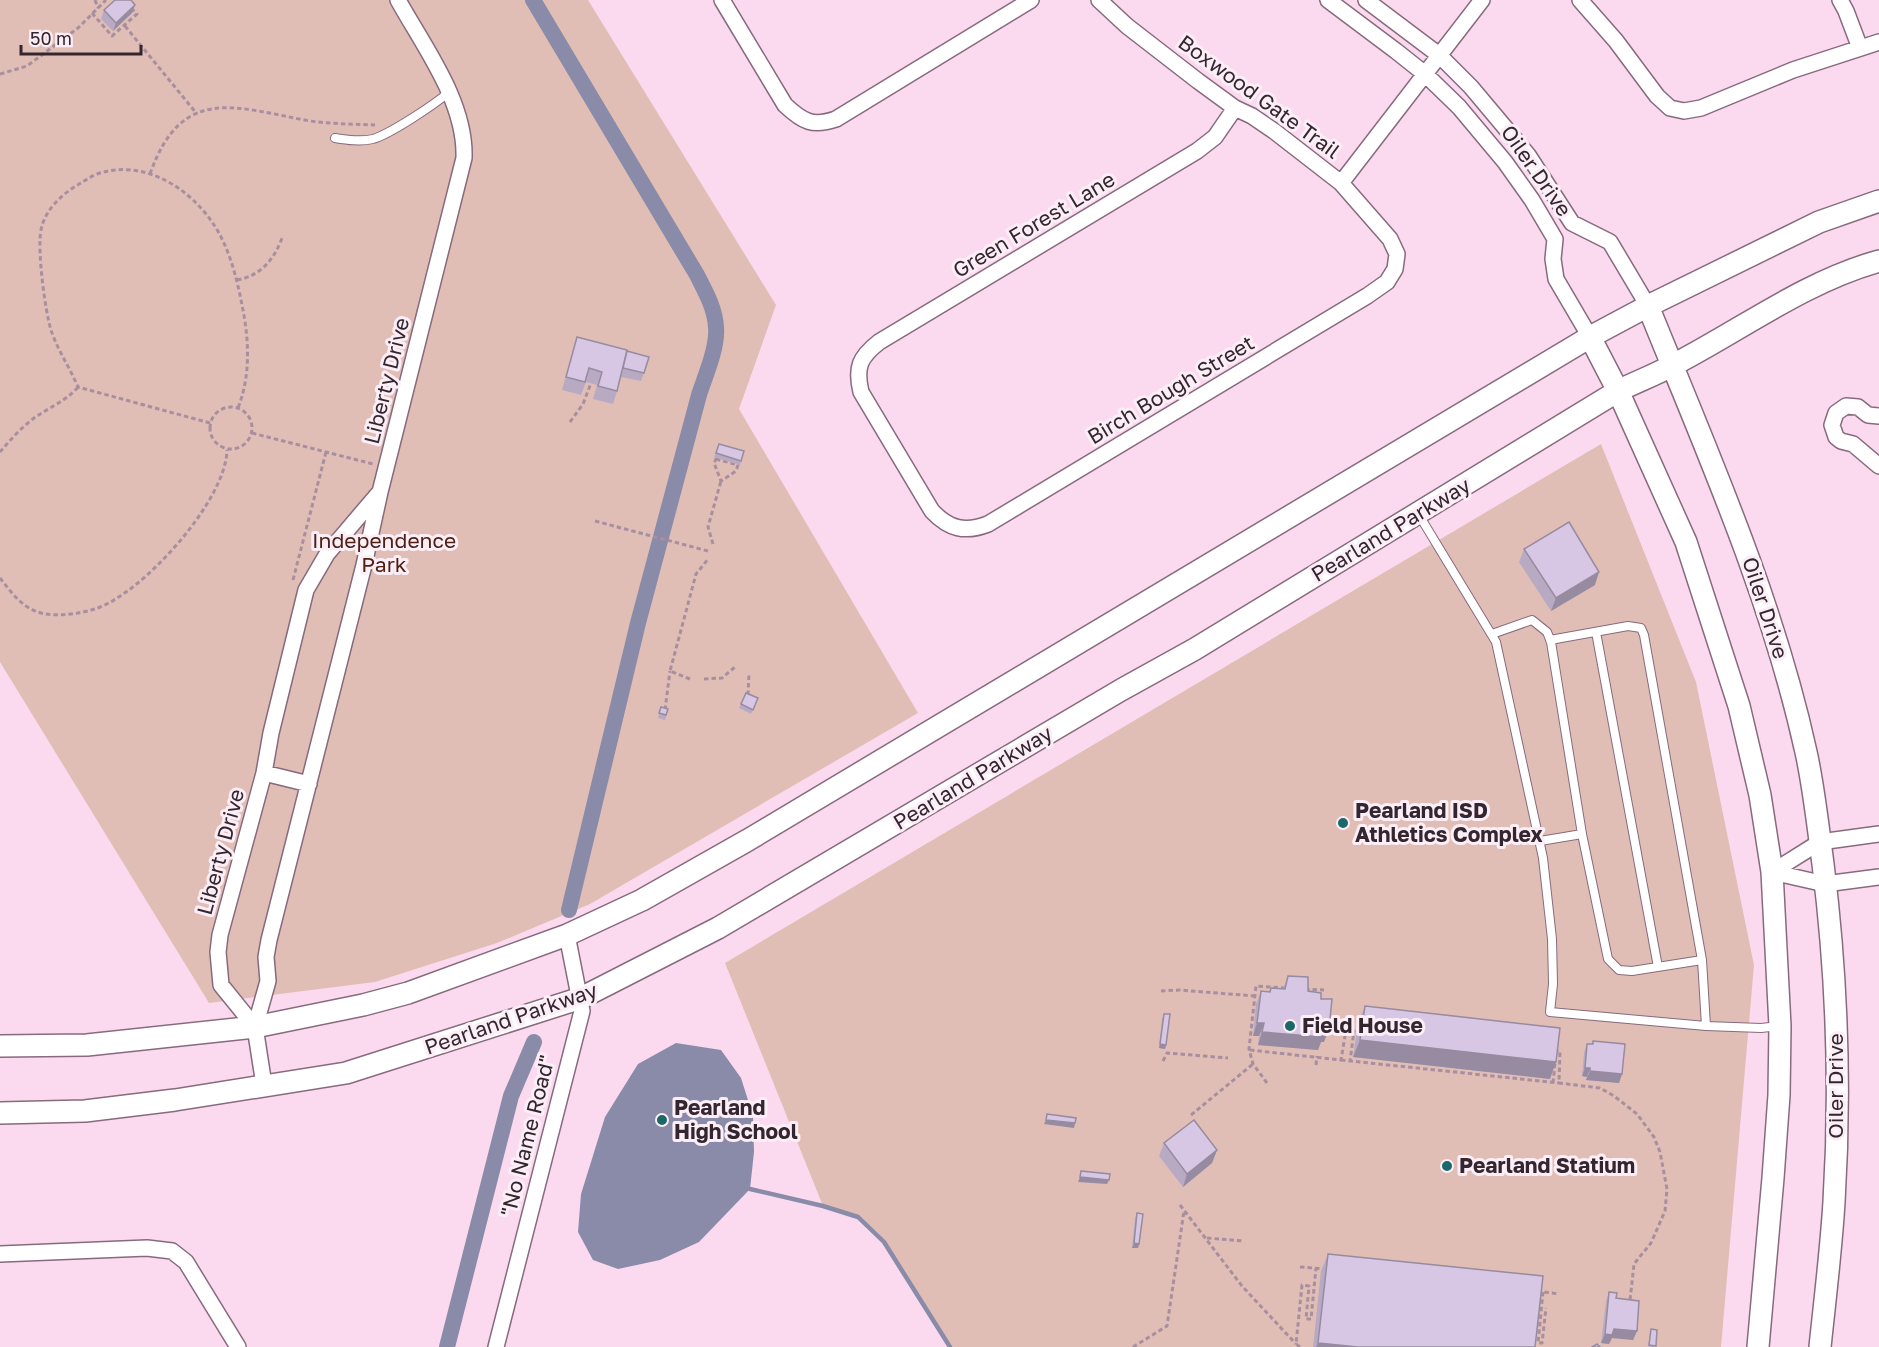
<svg xmlns="http://www.w3.org/2000/svg" width="1879" height="1347" font-family="'Golos Text',sans-serif">
<rect width="100%" height="100%" fill="#fbdaf0"/>
<path fill="#e1beb5" d="M0,0H588L776,305L739,409L918,713L590,904L497,943L375,982L209,1003L0,662Z
M1601,444L1696,682L1754,965L1721,1347H950L884,1242L858,1217L823,1206L725,963Z"/>
<path fill="#898ba9" d="M676,1043L721,1050L741,1078L753,1116L754,1152L750,1189L699,1242L660,1260L618,1269L593,1260L578,1232L581,1194L605,1117L638,1064Z"/>
<g fill="none" stroke-linecap="round" stroke-linejoin="round">
<path stroke="#898ba9" stroke-width="4.5" d="M750,1189L823,1206L858,1217L884,1242L950,1347"/>
<path stroke="#898ba9" stroke-width="16" d="M533,0L697,275C705,291 715,308 716,327C718,347 705,376 699,395L638,623L569,910
M447,1347L511,1096L534,1042"/>
<g stroke="#876a7d" stroke-width="10">
<path id="lane" d="M335,138C347,140 360,142 373,139C390,134 434,105 449,92
M1419,515L1496,642L1543,858L1552,939L1553,984L1550,1012L1706,1026L1761,1028L1779,1026
M1596,632L1658,967
M1492,634L1532,620L1547,632L1551,642L1582,834
M1550,640L1628,626L1641,628L1644,635L1702,960
M1540,841L1582,834L1608,959L1619,970L1632,971L1702,960L1706,1026"/>
</g>
<g stroke="#876a7d" stroke-width="18">
<path id="street" d="M722,0L785,105C803,122 813,127 836,119L1031,0
M1099,0L1127,26L1198,81L1235,108L1252,116L1274,131L1341,183L1390,239L1397,254L1395,269L1387,282L1367,296L988,524C965,533 949,529 932,511L861,392C855,367 860,357 879,342L1197,151L1215,137L1235,108
M1328,0L1396,51L1425,74L1459,107L1505,162L1532,200L1555,239L1553,259L1556,279L1590,337
M1366,0L1439,55L1471,87L1528,155L1572,223L1610,242L1648,306
M1580,0L1616,41L1657,96L1670,108L1684,111L1701,108L1793,70L1879,42
M1840,0L1846,11L1860,48
M1341,183L1482,0
M1879,416L1868,415L1858,407L1846,406L1836,413L1832,425L1836,437L1841,441L1853,444L1879,466
M264,773L309,784
M1879,834L1820,842L1772,872L1825,884L1879,877
M255,1027L221,985L218,952L220,935L264,773L271,733L306,590L327,554L378,494
M264,1085L255,1027L268,981L266,957L269,940L364,565L380,492L464,158C466,102 424,47 398,0
M0,1254L147,1248L172,1251L186,1262L238,1347
M496,1347L582,1011L567,935"/>
</g>
<g stroke="#876a7d" stroke-width="24">
<path id="secondary" d="M1648,306C1707,452 1772,597 1806,752C1814,788 1818,827 1823,864C1837,976 1841,1089 1834,1202C1831,1251 1825,1299 1820,1347
M1590,337L1618,391L1686,542L1739,706L1760,795L1772,872L1780,1026L1779,1095L1773,1178L1758,1347
M0,1046L87,1045L255,1027L363,1005L408,993L567,935L642,900L748,840L1590,337L1648,306L1819,222L1879,201
M0,1113L85,1111L175,1100L346,1073L581,998L718,928L1121,690L1195,649L1618,391C1636,382 1655,375 1673,365C1741,330 1804,282 1879,261"/>
</g>
<path stroke="#a88fa0" stroke-width="3" stroke-dasharray="4.5 3" stroke-linecap="butt" d="M95,0L98,8
M92,13L112,36L137,14L131,8
M125,26L197,114
M0,74L27,66L78,28L106,0
M150,174C182,83 237,108 310,121C331,124 353,124 375,125
M237,280C260,276 274,260 282,238
M210 428a21 21 0 1 1 42 0a21 21 0 1 1-42 0Z
M570,422L583,404L591,383
M210,423L78,387C70,368 57,349 51,330C45,311 37,249 41,230C45,209 63,193 81,183C86,180 91,176 97,174C144,158 191,188 216,228C230,251 237,279 242,305C249,339 251,375 238,408
M252,433L373,464
M0,452C10,440 22,427 34,418C50,407 66,401 78,387
M716,459L738,465L736,471L721,481L714,463Z
M595,521L708,551
M713,544L708,527L721,481
M0,578C11,592 22,608 41,613C58,617 78,614 95,609C142,594 226,501 227,450
M293,580L326,452
M690,679L670,671L696,574L709,558
M704,679L722,678L735,667
M748,695L749,673
M665,710L670,671
M1305,989L1324,990
M1161,991L1179,990L1255,996
M1250,1050L1341,1060L1346,1030L1354,1031L1350,1061
M1556,1053V1051H1560L1559,1083L1600,1088L1614,1096L1637,1114L1654,1137L1660,1152L1667,1189L1665,1211L1651,1243L1634,1264L1630,1300
M1341,1060L1559,1083
M1163,1061L1167,1053L1228,1058
M1316,1065L1317,1056
M1267,1083L1253,1064L1249,1049L1256,986L1286,988
M1553,1083L1555,1063
M1191,1115L1253,1064
M1180,1205L1242,1286L1296,1344
M1207,1238L1243,1241
M1300,1267L1325,1269
M1537,1291L1559,1294
M1543,1292L1538,1343H1542L1546,1308
M1133,1347L1167,1326L1184,1211
M1300,1347L1296,1344L1302,1285L1309,1286L1306,1319H1311L1316,1268"/>
<use href="#lane" stroke="#fff" stroke-width="8"/>
<use href="#street" stroke="#fff" stroke-width="15"/>
<use href="#secondary" stroke="#fff" stroke-width="21"/>
</g>
<path fill="#b9aac4" d="M135,5L132,13L113,31L101,19L104,10Z
M577,337L627,352L644,373L641,381L621,377L617,391L613,404L593,399L597,385L586,382L581,395L562,390L573,350Z
M719,444L744,451L740,465L714,457Z
M1524,549L1595,585L1551,611L1519,562Z
M746,693L758,698L751,714L739,708Z
M661,707L668,709L665,720L658,718Z
M1288,976L1308,991L1324,1042H1321L1318,1050L1258,1045L1259,1036H1253L1256,1004L1261,991L1269,992L1271,988L1283,989Z
M1365,1006L1550,1079L1353,1057L1358,1023Z
M1164,1014L1166,1045L1165,1049L1159,1048L1162,1019Z
M1593,1041L1622,1074L1619,1083L1586,1080L1587,1077L1582,1076L1584,1053L1587,1044H1592Z
M1164,1143L1217,1150L1212,1163L1183,1187L1159,1156Z
M1137,1213L1139,1244L1138,1248H1132L1135,1218Z
M1328,1254L1535,1347H1313L1321,1271Z
M1609,1292L1616,1298L1637,1331L1633,1340L1612,1338L1609,1344L1601,1343L1606,1301Z
M1651,1329L1657,1330L1655,1347H1648L1650,1334Z"/>
<path fill="#968ba0" d="M135,5L132,13L113,31L116,23Z
M1599,572L1595,585L1551,611L1556,598Z
M1257,1023H1264L1259,1036H1253Z
M1323,1029H1329L1324,1042H1321L1318,1050L1258,1045L1262,1032Z
M1360,1040L1556,1062L1550,1079L1353,1057Z
M1160,1044L1166,1045L1165,1049L1159,1048Z
M1585,1068H1590L1587,1077L1582,1076Z
M1590,1071L1622,1074L1619,1083L1586,1080Z
M1046,1120L1075,1123L1074,1128L1044,1124Z
M1217,1150L1212,1163L1183,1187L1187,1174Z
M1080,1177L1109,1180L1107,1184L1078,1182Z
M1134,1243L1139,1244L1138,1248H1132Z
M1614,1329L1637,1331L1633,1340L1612,1338L1609,1344L1601,1343L1605,1334Z
M1318,1343L1358,1347H1316Z"/>
<path fill="#d7c6e4" stroke="#968ba0" stroke-width="1.5" d="M115,0H131L135,5L116,23L104,10Z
M577,337L627,350L617,391L598,386L602,372L589,368L585,382L566,377Z
M627,351L649,357L644,373L623,368Z
M719,444L744,451L741,461L716,453Z
M1569,522L1599,572L1556,598L1524,549Z
M746,693L758,698L753,710L741,704Z
M661,707L668,709L666,715L659,713Z
M1288,976L1308,977V991L1321,993V999H1332L1329,1029H1323L1322,1037L1262,1032L1264,1023H1257L1261,991L1270,992L1271,988L1285,989Z
M1365,1006L1560,1028L1556,1062L1360,1040Z
M1164,1014H1170L1166,1045L1160,1044Z
M1593,1041L1625,1044L1622,1074L1590,1071V1068H1585L1587,1044H1593Z
M1047,1114L1076,1118L1075,1123L1046,1120Z
M1194,1120L1217,1150L1187,1174L1164,1143Z
M1081,1171L1110,1174L1109,1180L1080,1177Z
M1137,1213L1143,1214L1139,1244L1134,1243Z
M1328,1254L1543,1276L1535,1347H1358L1318,1343Z
M1609,1292L1617,1293L1616,1298L1639,1301L1637,1331L1614,1329L1612,1335L1605,1334Z
M1651,1329L1657,1330L1656,1346L1649,1345Z
M1597,1344L1600,1347H1592Z"/>
<g fill="#1b686a" stroke="#fceef7" stroke-width="2">
<circle cx="1343" cy="823" r="6"/>
<circle cx="1290" cy="1026" r="6"/>
<circle cx="662" cy="1120" r="6"/>
<circle cx="1447" cy="1166" r="6"/>
</g>
<g text-anchor="middle" stroke-width="6" stroke-linejoin="round" paint-order="stroke">
<g font-size="21" fill="#33262f" stroke="#fceef7">
<text transform="translate(1259 97) rotate(36)" y="7">Boxwood Gate Trail</text>
<text transform="translate(1536 171) rotate(55)" y="7">Oiler Drive</text>
<text transform="translate(1034 225) rotate(-31)" y="7">Green Forest Lane</text>
<text transform="translate(387 381) rotate(-76)" y="7">Liberty Drive</text>
<text transform="translate(1171 390) rotate(-31)" y="7">Birch Bough Street</text>
<text transform="translate(1391 530) rotate(-31)" y="7">Pearland Parkway</text>
<text transform="translate(1765 608) rotate(72)" y="7">Oiler Drive</text>
<text transform="translate(973 778) rotate(-31)" y="7">Pearland Parkway</text>
<text transform="translate(221 852) rotate(-75)" y="7">Liberty Drive</text>
<text transform="translate(511 1019) rotate(-19)" y="7">Pearland Parkway</text>
<text transform="translate(1836 1086) rotate(-90)" y="7">Oiler Drive</text>
<text transform="translate(528 1136) rotate(-76)" y="7">"No Name Road"</text>
</g>
<g font-size="21" fill="#4f2014" stroke="#fceef7">
<text x="384" y="548">Independence<tspan x="384" dy="24">Park</tspan></text>
</g>
<g font-size="21" font-weight="bold" fill="#33262f" stroke="#fceef7" text-anchor="start">
<text x="1355" y="818">Pearland ISD<tspan x="1355" dy="24">Athletics Complex</tspan></text>
<text x="1302" y="1033">Field House</text>
<text x="674" y="1115">Pearland<tspan x="674" dy="24">High School</tspan></text>
<text x="1459" y="1173">Pearland Statium</text>
</g>
</g>
<path d="M21 45v9h120v-9" fill="none" stroke="#33262f" stroke-width="3"/>
<text x="30" y="45" font-size="18" fill="#33262f" stroke="#fceef7" stroke-width="4.5" paint-order="stroke">50 m</text>
</svg>
